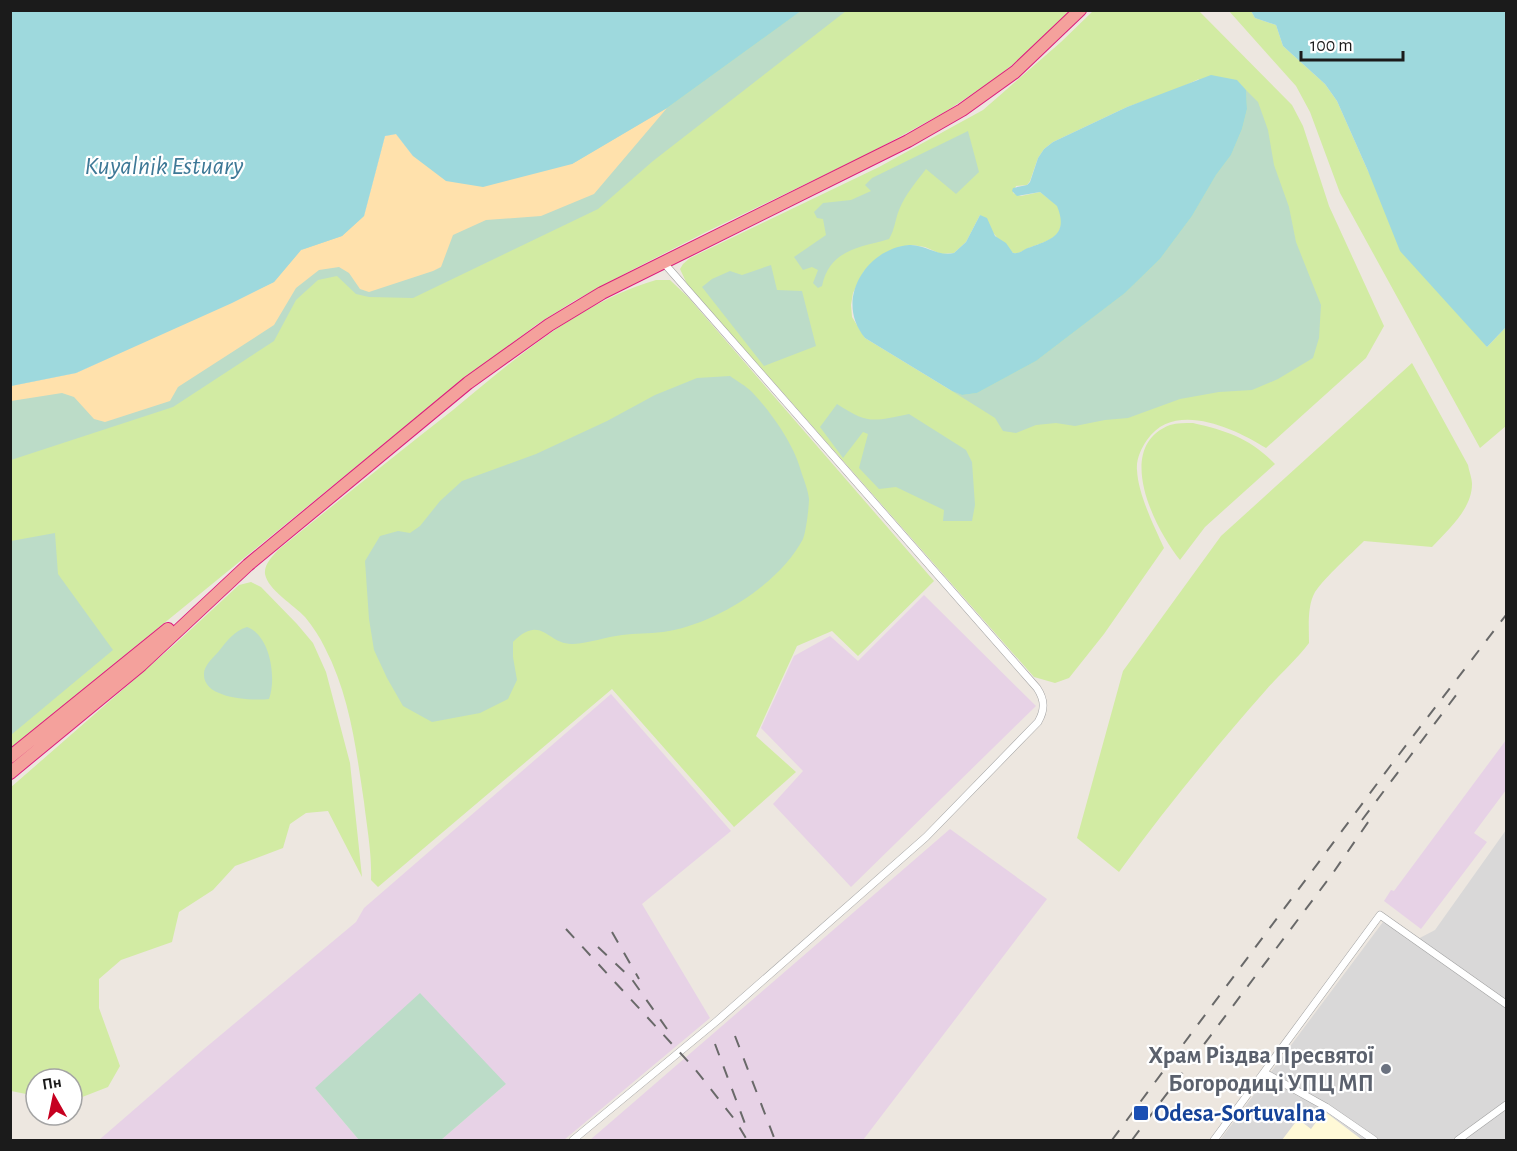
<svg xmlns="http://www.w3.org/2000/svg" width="1517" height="1151" font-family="'Alegreya Sans',sans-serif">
<rect width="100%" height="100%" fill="#ede7e0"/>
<path fill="#d9d8d8" d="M1506,830V1140H1220L1383,922L1414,941L1435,930Z"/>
<path fill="#e7d2e6" d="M924,595L1036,706L851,887L773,804L803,771L761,728L794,656L830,636L858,661Z
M611,694L731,831L642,904L710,1018L564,1140L553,1139L551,1140H441L506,1084L315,1088L359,1140H99L204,1049L356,922L364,908Z
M1506,740V790L1474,833L1487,842L1421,929L1384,901L1391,890L1394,891Z
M950,829L1047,899L863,1140H590Z"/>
<path fill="#fff9d7" d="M1324,1111L1361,1139L1360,1140H1282L1298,1119L1311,1129Z"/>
<path fill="#d2eba3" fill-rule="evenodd" d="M801,11H1071L1032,49L992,81L945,112L868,154L708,231L632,270L574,301L536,325L444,395L11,748V401L296,288L339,267L369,292Z
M1093,11H1199L1292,105L1303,126L1329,206L1384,326L1366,358L1266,448C1234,428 1174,400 1147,440C1141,449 1136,459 1137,470C1138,494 1154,526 1164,548L1104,634L1069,678L1055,683L1034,677L687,284L680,269L683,264L690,258L879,167L983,110L1061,42ZM1199,79L952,391L865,338L852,317L851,305L853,293L864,271L899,247L912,245L925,247L941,254L954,253L966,242L980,215C987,222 989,228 995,235C1000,242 1006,245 1013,253C1021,254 1023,250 1031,247C1054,239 1068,234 1058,206L1040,192L1021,196L1013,193L1016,186L1027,185L1030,181L1038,158L1044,149L1053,142L1127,107L1173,91Z
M1229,11H1251L1255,18L1276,25L1283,46L1325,84L1337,101L1368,171L1487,347L1506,327V426L1480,448L1340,193L1310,112L1296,86Z
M656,280H670L688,297L934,581L858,656L832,631L797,646L756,736L796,772L734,827L612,689L378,887L371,880C372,854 367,828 364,802C356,749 350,696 325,648C320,637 313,627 305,617C294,605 268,590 265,574C264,564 272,557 278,550C336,503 394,456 453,410C515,359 578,303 656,280Z
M1412,363L1468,465C1469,471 1472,478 1472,484C1472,509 1448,530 1432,547L1364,541C1350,555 1326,576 1315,592C1307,606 1309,627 1309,643C1296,660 1280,674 1266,690C1214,749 1165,809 1119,872L1077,838L1123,671L1221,536Z
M1193,423C1227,431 1250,438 1275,464L1205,527L1180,560C1155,529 1113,447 1170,425C1177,423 1185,423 1193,423Z
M251,582L261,587L297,624L313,643L326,672L350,763L362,877L328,811L306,813L290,824L283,848L235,866L213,890L179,912L172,942L121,960L99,979V1008L120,1066L108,1087L72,1101V1079H36V1096L11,1091L10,788L174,645L239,585Z"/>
<path fill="#bcdcc8" d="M801,11H846L653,161L598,209L413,298L369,297L356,294L337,276L318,280L296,300L274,341L173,407L11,460L10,386L76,373L232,303L301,250L364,216L385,136L396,134L413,156L667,108Z
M1246,90L1258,102L1268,130L1274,165L1289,207L1296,242L1321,305L1319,338L1313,358L1278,379L1252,390L1219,392L1180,399L1128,418L1105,420L1075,426L1056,423L1036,425L1016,433L1003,431L995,418L952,391L962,395L977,393L1036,361L1125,293L1160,259L1192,216L1216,175L1231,155L1242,129L1247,109Z
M968,131L979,172L956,194L926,169C916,182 905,195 899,210C895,220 895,229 889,239C859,248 830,249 822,286L818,288L813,283L818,270L812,267L803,270L794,257L826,235L823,219L817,218L814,212L823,203L851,200L871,191L865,185L872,178Z
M771,265L777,290L802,291L816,346L764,366L702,287L712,279L730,271L742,275Z
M730,376C737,381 746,386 752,392C770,411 793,443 800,468C803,478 808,489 809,499C809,507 806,532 803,539C779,585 713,625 663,632C649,634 635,633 622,635C606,637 589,643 573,644C547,645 542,613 513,642V657L517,680L508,699L480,713L432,722L403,706L387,678L374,650L369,619L365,561L380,536L398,531L410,533L420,526L440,501L462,481L536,454L607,421L655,395L697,378Z
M837,404C869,425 873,421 909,414L966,450L972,462L975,505L972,521H943L944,510L896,487L879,489L859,468L868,434L863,432L843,458L820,427Z
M55,533L58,574L113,650L11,735V541Z
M247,627C270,635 277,678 269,699C253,701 204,699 204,675C203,666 214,657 219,651C227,641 234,631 247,627Z
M420,993L506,1084L441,1140H359L315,1088Z"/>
<path fill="#ffe1ac" d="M667,108L594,194L541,216L486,220L453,235L441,267L433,271L369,292L360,289L349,273L339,267L319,270L296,288L274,325L178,387L170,401L105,422L94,419L74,397L62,393L11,401V386L76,373L274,282L301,250L342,236L364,216L385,136L396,134L413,156L572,164Z"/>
<path fill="#9ed9dd" d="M11,10H801V11L667,108L572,164L483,187L446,181L413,156L396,134L385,136L364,216L342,236L301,250L274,282L232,303L76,373L11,386Z
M1251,11H1506V327L1487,347L1400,251L1368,171L1337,101L1325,84L1283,46L1276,25L1255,18Z
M1211,75L1237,80L1246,90L1247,109L1242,129L1231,155L1216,175L1192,216L1160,259L1125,293L1036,361L977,393L962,395L952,391L865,338C834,301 865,249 909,245C925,244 938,257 954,253L966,242L980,215L987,218L995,236L1006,243L1013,253C1021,254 1023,249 1031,247C1054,239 1068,233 1057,206L1040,192L1017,196L1012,191L1013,188L1027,185L1030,182L1038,158L1044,149L1053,142L1127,107Z"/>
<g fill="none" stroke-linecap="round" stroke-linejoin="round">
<g stroke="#a2a2a2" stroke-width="8">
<path id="minor" d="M1265,1073L1326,1107L1374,1140
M573,1140L718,1020L926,837L1038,722C1045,710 1045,700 1037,688L663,262
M1214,1140L1380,915L1506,1004
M1458,1140L1506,1105"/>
</g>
<g stroke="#dc1c7d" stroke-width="14">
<path id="trunk" d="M10,757L168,629
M10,773L141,665L248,565L468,383L549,325L602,293L908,141L962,110L1015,72L1080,10"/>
</g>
<use href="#minor" stroke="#fff" stroke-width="7"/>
<use href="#trunk" stroke="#f4a19c" stroke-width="12"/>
<path stroke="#696969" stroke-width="2" stroke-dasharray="12 12" stroke-linecap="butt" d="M1362,820L1460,690
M566,929L695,1069L735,1120L747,1140
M612,932L639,979
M598,947L631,978L667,1029
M735,1036L775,1140
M715,1044L747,1129
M1112,1140L1391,765L1506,615
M1132,1140L1333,873L1373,815"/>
</g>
<circle fill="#6b7280" stroke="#fff" stroke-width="2" cx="1386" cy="1069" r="6"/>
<rect fill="#1a4fb4" stroke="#fff" stroke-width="2" x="1133" y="1105" width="16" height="16" rx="3"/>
<g text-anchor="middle" stroke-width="4.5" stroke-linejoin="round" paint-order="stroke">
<g font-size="24" font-weight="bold" fill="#5b616d" stroke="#fff" text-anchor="end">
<text x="1374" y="1063">Храм Різдва Пресвятої<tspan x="1374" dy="28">Богородиці УПЦ МП</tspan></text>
</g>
<g font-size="24" font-weight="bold" fill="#164399" stroke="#fff" text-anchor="start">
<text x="1154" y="1121">Odesa-Sortuvalna</text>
</g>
<g font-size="26" font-style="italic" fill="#3d7896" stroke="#fff">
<text x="164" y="174">Kuyalnik Estuary</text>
</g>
</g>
<rect width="1517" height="1151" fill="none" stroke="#1b1b1b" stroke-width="24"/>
<g transform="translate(54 1097) rotate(351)"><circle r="28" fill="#ffffff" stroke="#a4a4a4" stroke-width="1.5"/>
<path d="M0-4.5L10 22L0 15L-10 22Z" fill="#c60020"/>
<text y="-9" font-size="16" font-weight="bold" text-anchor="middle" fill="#1b1b1b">Пн</text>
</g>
<path d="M1301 51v9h102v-9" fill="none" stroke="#1b1b1b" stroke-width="3"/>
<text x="1310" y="51" font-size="18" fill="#1b1b1b" stroke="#ffffff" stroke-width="4.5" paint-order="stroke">100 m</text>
</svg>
